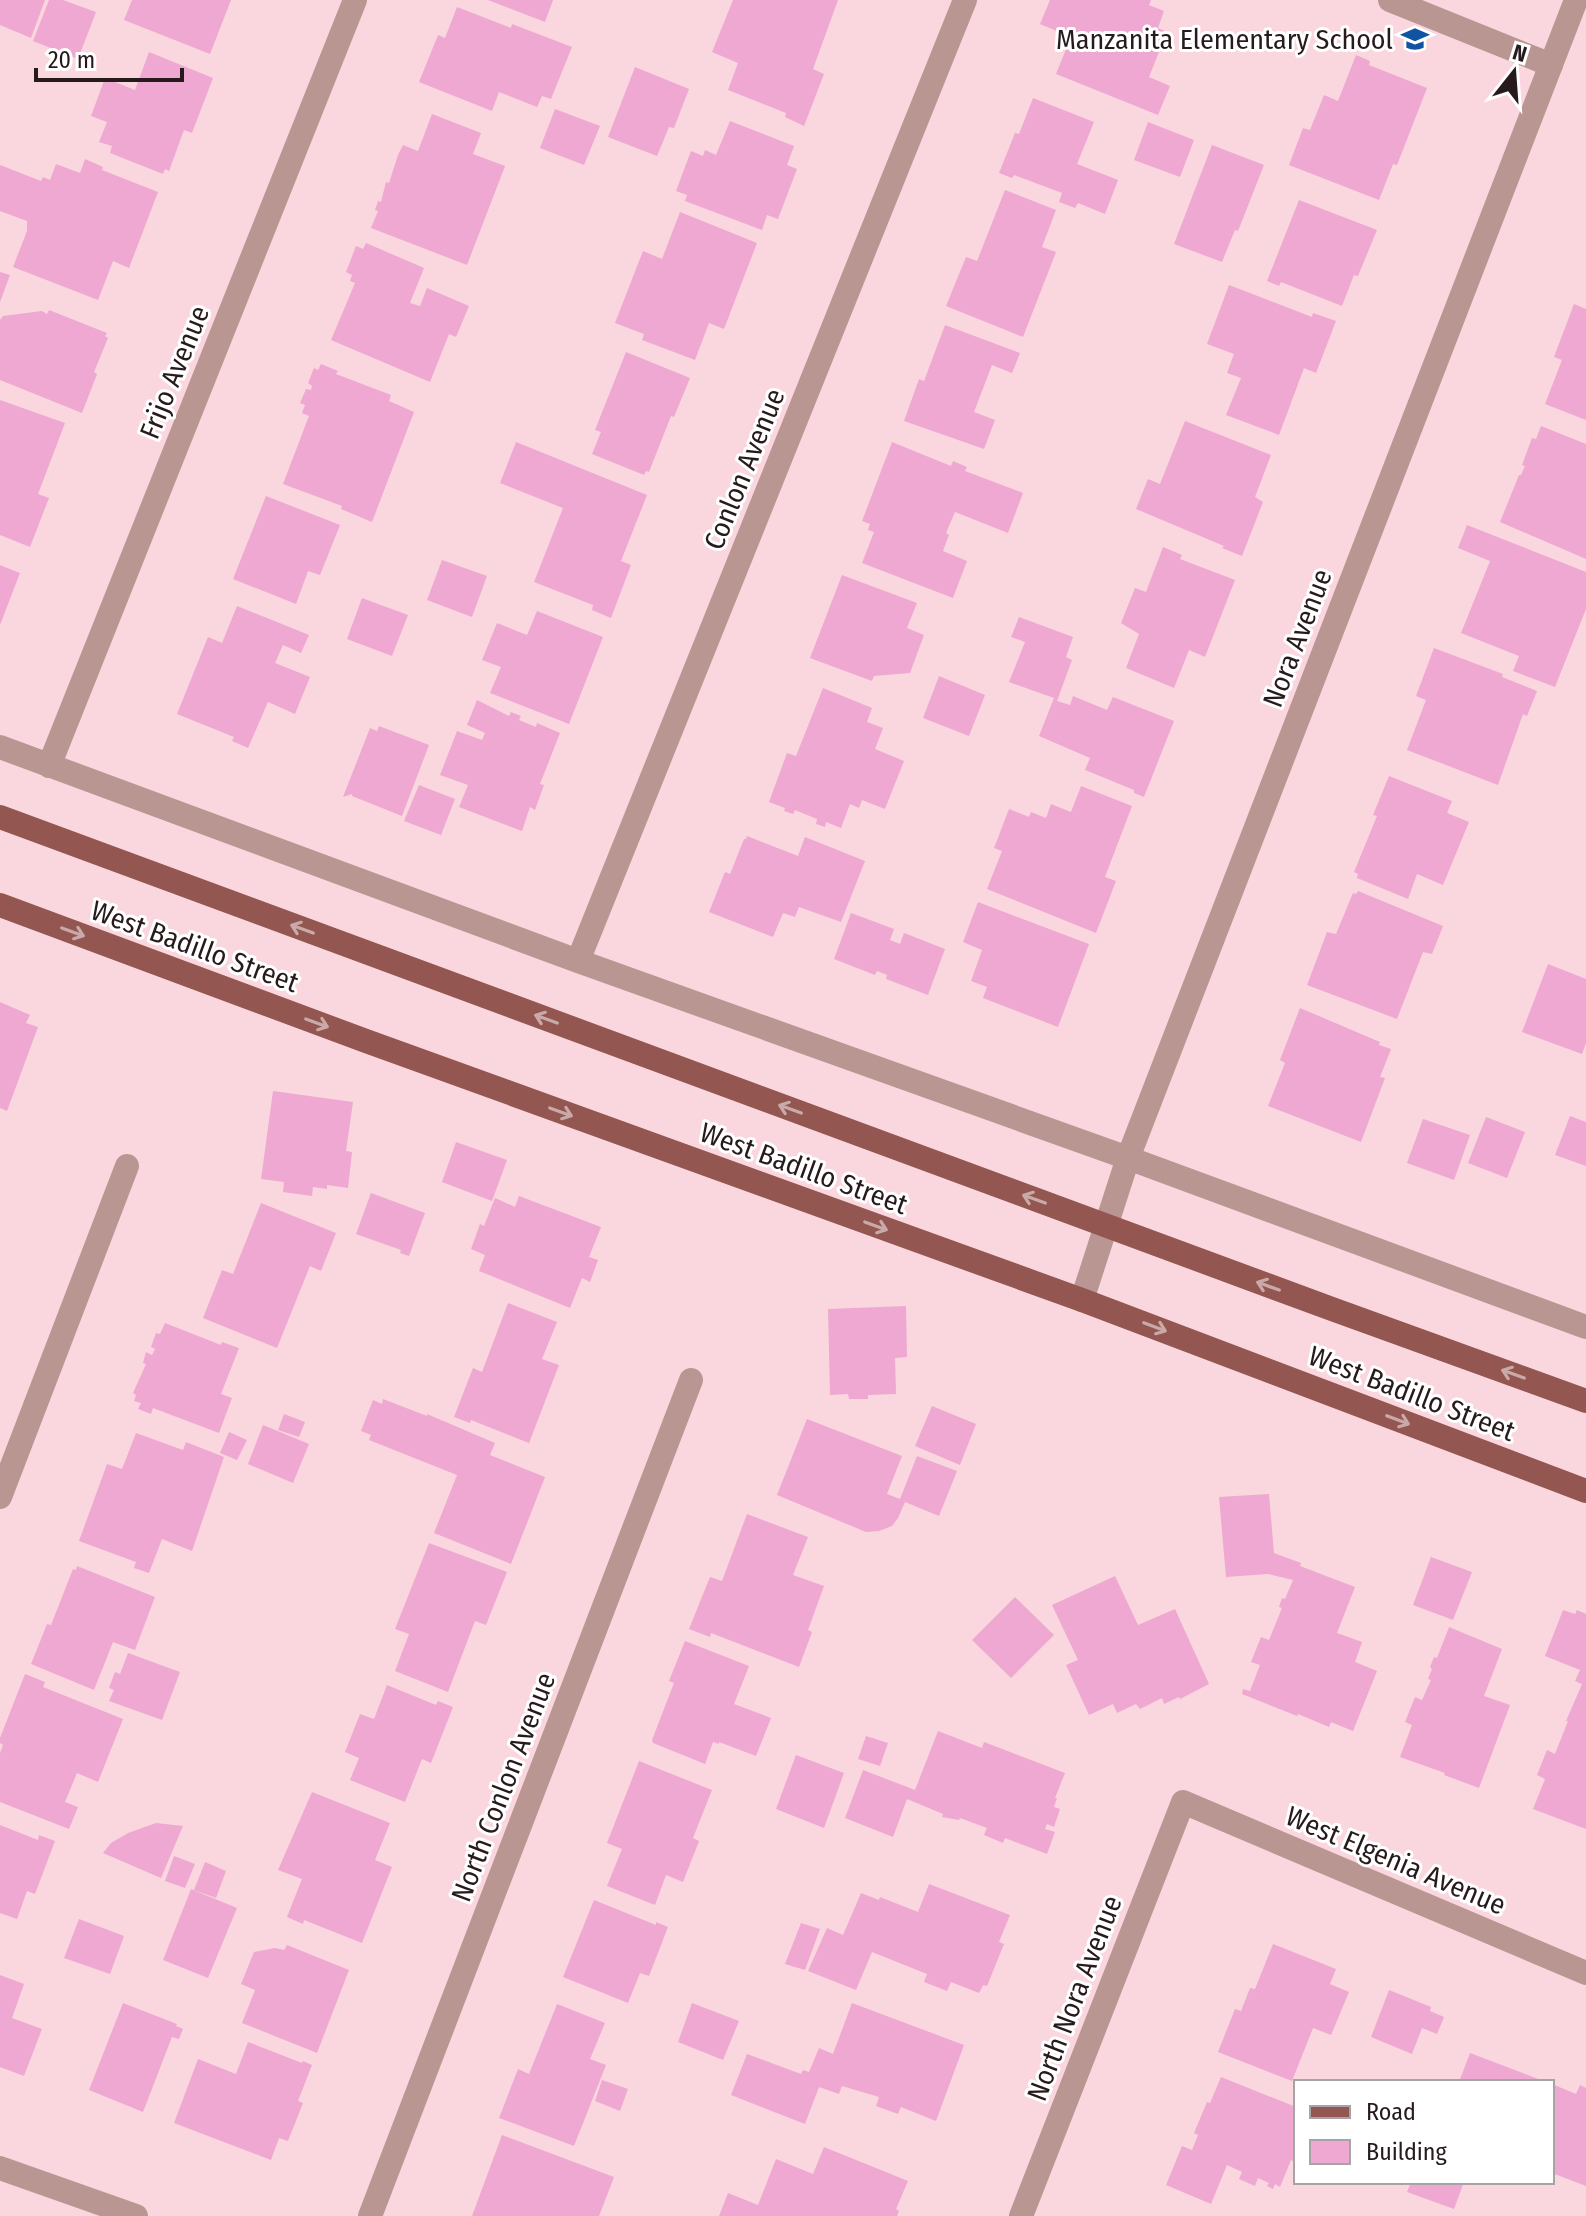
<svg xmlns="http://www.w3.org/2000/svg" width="1586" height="2216" font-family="'Fira Sans Condensed',sans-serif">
<rect width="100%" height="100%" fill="#fad7de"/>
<path fill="#eea8d1" d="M0,0H45L31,38L0,25Z
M49,0H63L96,12L78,59L33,41Z
M132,0H231L210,54L124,20Z
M488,0H553L545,22Z
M733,0H838L813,69L824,74L804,126L785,117L786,113L728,90L738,63L712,52Z
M1050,0H1151L1149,5L1164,11L1158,28L1167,32L1149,77L1170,86L1158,115L1056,74L1071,37L1040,24Z
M457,7L511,28L512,24L572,47L551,99L542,96L537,107L499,92L492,111L419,82L438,35L445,38Z
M149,52L213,78L192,133L184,130L169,171L165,169L163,174L110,153L112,146L99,142L107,122L91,116L105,78L135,90Z
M1356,55L1370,61L1369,65L1427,88L1397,165L1393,164L1379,200L1289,165L1303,128L1310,130L1324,95L1338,101Z
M635,67L689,89L674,128L669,127L657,156L608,137Z
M1033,98L1094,122L1077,164L1118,180L1105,214L1078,203L1075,208L1059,202L1062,193L1014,175L1012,178L999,173L1015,133L1019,134Z
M555,109L600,126L584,165L540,148Z
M432,114L481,133L473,154L505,166L467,265L371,228L378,211L375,210L378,201L381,202L386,182L389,183L398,155L403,145L418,151Z
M730,121L794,146L787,165L797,169L778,219L767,215L762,230L685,201L687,195L676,191L691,151L703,156L705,150L716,155Z
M1148,122L1194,140L1180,177L1134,160Z
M1212,145L1264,165L1238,231L1235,230L1222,262L1174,244Z
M85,159L103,167L102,170L158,192L129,268L113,261L98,300L13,267L27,231V221L0,211V165L41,181L43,177L50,180L56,164L80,173Z
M1005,190L1056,210L1042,247L1056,252L1023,337L946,306L966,257L977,261Z
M1299,200L1377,230L1358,276L1354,275L1342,306L1281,282L1279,286L1267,281Z
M680,212L757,243L724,329L709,323L695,360L642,340L644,334L615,323L643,251L662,259Z
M366,243L424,268L410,303L420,306L427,288L469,306L456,337L449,334L430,382L331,340L355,283L350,281L352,275L346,272L356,246L363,249Z
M0,272L10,275L0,302Z
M1229,285L1312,317L1313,313L1336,321L1316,373L1304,368L1279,435L1226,415L1241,378L1227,373L1234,354L1207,344Z
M1574,304L1586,309V420L1545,404L1562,360L1554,357Z
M49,310L107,333L105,336L108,338L94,372L97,374L82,413L0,380V320L3,316L42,311L47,314Z
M945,325L1020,353L1012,373L992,365L974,412L995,420L984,449L904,421L919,379L924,381Z
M626,352L690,378L674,417L671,416L649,472L646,471L644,475L592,454L601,432L595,430Z
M321,364L338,371L336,374L391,395L389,401L414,412L372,522L341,509L342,506L283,484L309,416L302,413L305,405L300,403L306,389L311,390L312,386L308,383L314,368L318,370Z
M0,400L65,423L38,494L49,498L30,547L0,535Z
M1185,421L1271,455L1255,497L1263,502L1242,556L1222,548L1224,546L1136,509L1148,479L1160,484Z
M1541,426L1586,444V559L1500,522L1519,475H1521L1525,466L1522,465L1532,438L1536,439Z
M516,442L647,495L621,561L631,565L611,618L592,610L593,605L534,582L563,508L500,483Z
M892,442L951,466L953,461L967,467L965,471L1023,493L1008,533L955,512L946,533L949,535L943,551L967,561L953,598L862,563L874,532L868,530L870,524L862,521Z
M266,496L340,525L320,575L308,571L296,604L233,579Z
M1467,525L1586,572V609L1555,687L1513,671L1519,656L1461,633L1490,561L1458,548Z
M1163,547L1182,555L1180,559L1235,580L1205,657L1189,650L1174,688L1126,668L1139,634L1121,623L1135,588L1146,592Z
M442,560L487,576L472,617L427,600Z
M0,565L20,573L0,625Z
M842,575L917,603L907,628L924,635L910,673L874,676L872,681L810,658Z
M362,598L408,615L392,656L347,639Z
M237,606L309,635L301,653L283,645L275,663L310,677L295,714L268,702L248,748L232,741L234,737L177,714L208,637L222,643Z
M537,611L603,637L569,724L490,693L501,667L482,660L497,623L527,635Z
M1019,617L1073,637L1066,657L1072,660L1057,701L1070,705L1073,696L1107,710L1113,697L1174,721L1144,797L1134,793V790L1085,770L1090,758L1039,736L1054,698L1009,682L1025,642L1011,637Z
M1434,648L1503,674L1502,677L1537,691L1527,716L1523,714L1498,785L1407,750L1426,700L1416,696Z
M939,676L985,695L969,736L923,718Z
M823,688L872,708L867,722L883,728L875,749L904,761L885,809L862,800L859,808L850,804L841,828L826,822L825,827L816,824L817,819L795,810L793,814L784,811L785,808L769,802L787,753L796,756Z
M477,700L509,716L511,712L521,716L519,720L536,727L537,723L560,733L540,784L544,785L535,810L530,807L522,831L459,807L468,785L440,775L457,731L482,740L485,733L467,725Z
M379,726L429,745L402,816L352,796V794L343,797L370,728L377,731Z
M1389,776L1452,801L1447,813L1469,822L1443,885L1417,874L1408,899L1357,878L1358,874L1354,872L1377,816L1373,815Z
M419,785L455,799L441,835L404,821Z
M1081,786L1132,806L1105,877L1116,881L1096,933L987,889L1002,851L994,848L1009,809L1029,817L1031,812L1046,818L1051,804L1071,812Z
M747,836L798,856L805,837L865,861L841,922L799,907L795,917L783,913L773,937L709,912L725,872L730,874L744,839H746Z
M1358,891L1443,926L1432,954L1423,952L1397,1019L1307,985L1327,932L1336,934L1353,893L1356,894Z
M978,902L1089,944L1058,1027L983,998L987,987L971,981L982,950L963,942Z
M851,913L894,929L890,940L900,944L904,933L945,949L928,995L886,979L887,975L877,971L875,975L834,959Z
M1548,964L1586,979V1043L1582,1054L1522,1032Z
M0,1002L30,1015L26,1023L38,1027L7,1111L0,1108Z
M1300,1008L1380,1042L1379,1045L1391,1049L1380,1077L1385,1078L1361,1142L1268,1106L1285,1063L1280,1060Z
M273,1091L353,1102L346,1151L352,1152L348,1188L327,1185V1189L313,1187L312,1196L283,1192L284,1182L261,1179Z
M1570,1116L1586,1122V1166L1555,1155Z
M1486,1117L1525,1132L1507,1178L1468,1163Z
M1423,1119L1470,1135L1454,1180L1407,1163Z
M456,1142L507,1160L492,1201L442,1182Z
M371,1193L425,1213L409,1256L400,1253L401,1250L356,1234Z
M519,1196L601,1227L589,1257L598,1260L590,1282L582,1278L570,1308L479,1271L485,1255L471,1249L480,1224L484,1226L495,1198L515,1207Z
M261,1203L336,1233L321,1271L310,1266L277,1348L203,1318L222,1270L233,1274Z
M508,1303L557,1322L542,1359L559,1365L529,1443L471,1420L470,1423L454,1417L473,1368L482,1372Z
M906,1306L907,1357L895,1358L896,1394L868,1395V1399H849L848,1394L830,1395L828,1309Z
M165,1323L221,1345L222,1342L239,1348L221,1394L232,1398L219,1433L153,1408L151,1414L138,1409L141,1403L134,1401L136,1395L133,1393L146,1364L143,1363L146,1352L152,1355L155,1349L151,1347L156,1333L160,1334Z
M383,1399L427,1416V1414L495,1443L490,1455L545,1477L511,1564L434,1533L457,1475L369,1440L371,1435L361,1431L373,1400L382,1404Z
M932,1406L976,1424L960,1465L915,1446Z
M284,1414L305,1422L299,1437L278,1430Z
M807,1419L902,1456L887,1494L900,1499L917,1456L957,1471L939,1516L905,1502L898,1518L892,1526L879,1531L866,1532L777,1495Z
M263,1425L309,1444L293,1483L248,1464Z
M229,1432L247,1440L237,1460L220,1453Z
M136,1433L183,1450L186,1442L224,1457L192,1551L162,1539L149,1573L134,1568L136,1562L79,1541L107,1464L122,1469Z
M1269,1494L1274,1553L1301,1563L1300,1566L1355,1587L1337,1633L1362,1642L1355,1662L1377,1671L1353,1731L1331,1722L1329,1727L1298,1714L1297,1716L1242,1694L1243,1689L1250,1691L1260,1665L1251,1662L1261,1637L1269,1640L1282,1608L1279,1607L1282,1598L1285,1599L1293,1580L1268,1574L1226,1577L1219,1497Z
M747,1514L808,1537L793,1575L824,1586L808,1630L812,1632L799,1667L711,1633L710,1637L689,1629L710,1577L722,1581Z
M429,1543L507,1572L486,1625L475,1621L448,1692L395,1671L409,1634L395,1629Z
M1431,1557L1472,1572L1453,1620L1413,1605Z
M77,1566L155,1597L135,1650L113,1642L94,1690L31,1664L47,1624L51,1625L73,1569L76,1570Z
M1115,1576L1138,1625L1175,1609L1209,1684L1180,1699L1179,1697L1164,1704L1162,1698L1140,1709L1136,1704L1117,1713L1113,1704L1089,1715L1066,1665L1078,1660L1052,1605Z
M1015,1597L1054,1635L1011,1678L972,1640Z
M1563,1610L1575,1614L1577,1610L1586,1614V1829L1533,1809L1545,1779L1537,1775L1547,1750L1555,1754L1568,1721H1566L1582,1684L1575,1681L1580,1670L1545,1656Z
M1449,1627L1502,1649L1484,1696L1510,1705L1479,1788L1444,1775L1445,1773L1400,1757L1412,1725L1405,1722L1415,1697L1422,1700L1431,1680L1428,1679L1432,1669L1430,1667L1434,1657L1437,1658Z
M685,1641L749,1666L734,1704L771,1718L756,1756L719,1742V1744L713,1742L705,1764L653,1743L652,1740L674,1683L669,1681Z
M128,1653L180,1672L162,1720L109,1701L114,1690L109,1688L115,1672L120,1674Z
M25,1674L45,1682L43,1687L123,1719L98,1782L77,1773L65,1802L78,1807L69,1829L0,1802V1753L3,1745L0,1743V1738Z
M387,1685L436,1705L438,1701L453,1707L431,1763L422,1759L405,1802L350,1780L359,1758L345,1752L360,1714L374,1719Z
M938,1731L982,1748L984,1742L1065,1773L1055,1798H1057L1054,1807L1060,1809L1054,1827L1047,1824L1045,1829L1055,1832L1047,1854L1005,1838L1003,1843L984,1835L987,1828L960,1818L959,1820L942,1817L943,1814L907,1799L893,1837L845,1818L863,1770L915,1790Z
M866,1736L888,1743L880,1766L858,1759Z
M796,1755L844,1773L824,1828L776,1809Z
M639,1761L712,1790L693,1838L699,1841L683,1882L666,1875L655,1905L607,1886L622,1849L607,1843Z
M312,1792L390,1823L375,1860L392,1867L362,1943L304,1920L303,1924L287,1917L302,1879L278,1870Z
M156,1823L183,1826L161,1878L103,1853L111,1843L128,1833Z
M0,1825L38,1840L39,1835L55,1841L35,1894L27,1891L17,1919L0,1913Z
M174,1856L195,1864L185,1888L165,1881Z
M205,1862L226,1871L216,1898L194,1890Z
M929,1884L1010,1915L999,1942L1004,1944L987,1986L983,1985L979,1993L951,1982L947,1991L924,1982L927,1974L872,1952L856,1990L808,1971L827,1928L843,1935L861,1893L879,1900L880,1897L918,1912Z
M191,1889L237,1908L208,1978L163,1960Z
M594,1900L656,1925V1922L668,1927L649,1976L640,1973L628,2003L563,1977Z
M79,1919L124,1936L110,1974L64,1958Z
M801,1923L820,1929L805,1970L785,1964Z
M1273,1944L1336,1969L1330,1984L1349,1992L1331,2035L1313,2028L1292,2081L1218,2052L1235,2009L1241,2011L1250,1988L1255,1989Z
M287,1945L349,1970L317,2053L242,2023L255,1990L241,1984L254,1952L275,1948L284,1950Z
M0,1975L24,1984L12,2018L42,2029L24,2076L0,2067Z
M1389,1990L1431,2007L1430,2011L1444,2017L1437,2034L1422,2028L1412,2054L1371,2037Z
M123,2003L177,2024L176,2026L183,2029L179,2039L172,2037L143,2112L89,2090Z
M692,2003L739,2021L723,2060L678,2042Z
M852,2003L964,2045L936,2121L901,2107L898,2114L876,2106L879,2097L842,2086L839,2094L819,2087L805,2124L731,2095L747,2054L801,2074L803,2070L809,2072L819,2048L833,2054Z
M557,2004L605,2023L590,2059L606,2065L574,2146L499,2118L518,2069L529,2074Z
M248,2042L302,2063L303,2061L312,2065L298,2101L303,2103L288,2141L279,2138L271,2160L174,2123L198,2059L236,2074Z
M1470,2053L1546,2082H1459Z
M1221,2077L1296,2107V2163L1291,2160L1280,2187L1275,2184L1273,2189L1267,2186L1269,2183L1258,2178L1255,2186L1239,2179L1242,2172L1227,2165L1211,2204L1166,2185L1182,2146L1192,2150L1198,2135L1194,2133L1207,2102L1210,2103Z
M602,2080L628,2089L620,2111L595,2101Z
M1552,2084L1576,2094L1580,2085L1586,2088V2186L1552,2173Z
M502,2135L614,2177L599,2216H472Z
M824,2147L908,2181L896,2209L899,2211L897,2216H719L728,2193L758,2205L776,2159L813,2174Z
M1411,2182H1464L1454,2209L1407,2192Z"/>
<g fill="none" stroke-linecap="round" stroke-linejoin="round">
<path stroke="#ba9692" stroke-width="24" d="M1390,0L1551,65"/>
<path stroke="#ba9692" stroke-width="24" d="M0,747L578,961L1128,1158L1586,1327
M49,766L355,0
M578,961L965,0
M1082,1300L1128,1158L1576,0
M0,1497L127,1166
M0,2168L136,2216
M370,2216L691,1380
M1021,2216L1183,1802L1586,1973"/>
<path stroke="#935650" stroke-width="24" d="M0,817L1332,1309L1586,1401
M0,905L366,1041L1082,1300L1586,1491"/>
</g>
<defs><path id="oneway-shaft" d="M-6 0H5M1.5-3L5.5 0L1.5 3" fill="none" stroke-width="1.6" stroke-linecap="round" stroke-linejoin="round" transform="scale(2)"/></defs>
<g stroke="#c9aaa8">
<use href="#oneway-shaft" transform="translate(302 929) rotate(-160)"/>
<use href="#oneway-shaft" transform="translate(73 932) rotate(20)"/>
<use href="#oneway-shaft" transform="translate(546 1019) rotate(-160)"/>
<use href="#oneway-shaft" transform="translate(317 1023) rotate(20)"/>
<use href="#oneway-shaft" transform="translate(790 1109) rotate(-160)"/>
<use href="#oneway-shaft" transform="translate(561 1112) rotate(20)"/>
<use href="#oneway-shaft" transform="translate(1034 1199) rotate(-160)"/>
<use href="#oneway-shaft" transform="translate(876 1226) rotate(20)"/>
<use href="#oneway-shaft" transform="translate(1268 1286) rotate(-160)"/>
<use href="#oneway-shaft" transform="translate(1155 1327) rotate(21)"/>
<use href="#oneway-shaft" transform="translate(1513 1374) rotate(-160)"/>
<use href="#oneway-shaft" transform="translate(1398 1420) rotate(21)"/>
</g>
<defs>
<g id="school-bare" transform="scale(2.16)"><path d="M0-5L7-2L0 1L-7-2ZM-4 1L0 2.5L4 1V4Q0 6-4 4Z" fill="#1053a3" stroke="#fff" stroke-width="2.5" paint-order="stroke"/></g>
</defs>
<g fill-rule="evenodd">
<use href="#school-bare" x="1415" y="39"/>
</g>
<g text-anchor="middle" stroke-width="6" stroke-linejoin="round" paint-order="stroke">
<g font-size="28" fill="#261a1c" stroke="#fff" text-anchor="end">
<text x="1393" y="49">Manzanita Elementary School</text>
</g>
<g font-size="28" fill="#261a1c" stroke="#fff">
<text transform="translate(174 372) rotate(-68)" y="10">Frijo Avenue</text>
<text transform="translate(744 469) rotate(-68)" y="10">Conlon Avenue</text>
<text transform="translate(1297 638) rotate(-69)" y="10">Nora Avenue</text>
<text transform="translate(195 946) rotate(20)" y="10">West Badillo Street</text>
<text transform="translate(804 1168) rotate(20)" y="10">West Badillo Street</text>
<text transform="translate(1412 1393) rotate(21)" y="10">West Badillo Street</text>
<text transform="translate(503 1787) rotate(-69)" y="10">North Conlon Avenue</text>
<text transform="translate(1396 1860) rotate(23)" y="10">West Elgenia Avenue</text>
<text transform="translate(1074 1998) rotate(-69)" y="10">North Nora Avenue</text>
</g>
</g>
<rect x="1294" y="2080" width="260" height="104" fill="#ffffff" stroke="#a8a3a4" stroke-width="2"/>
<rect x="1310" y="2106" width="40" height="12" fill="#935650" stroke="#a8a3a4" stroke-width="2"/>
<text x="1366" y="2120" font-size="24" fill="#261a1c">Road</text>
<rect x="1310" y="2140" width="40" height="24" fill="#eea8d1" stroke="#a8a3a4" stroke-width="2"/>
<text x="1366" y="2160" font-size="24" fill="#261a1c">Building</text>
<g transform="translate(1514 72) rotate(17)" stroke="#ffffff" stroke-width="6" paint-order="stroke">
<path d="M0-6L14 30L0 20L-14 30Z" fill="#261a1c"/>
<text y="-12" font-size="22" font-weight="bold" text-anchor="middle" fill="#261a1c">N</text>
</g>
<path d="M36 68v12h146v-12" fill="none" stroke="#261a1c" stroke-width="4"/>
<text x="48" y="68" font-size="24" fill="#261a1c" stroke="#ffffff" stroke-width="6" paint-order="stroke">20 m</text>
</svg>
